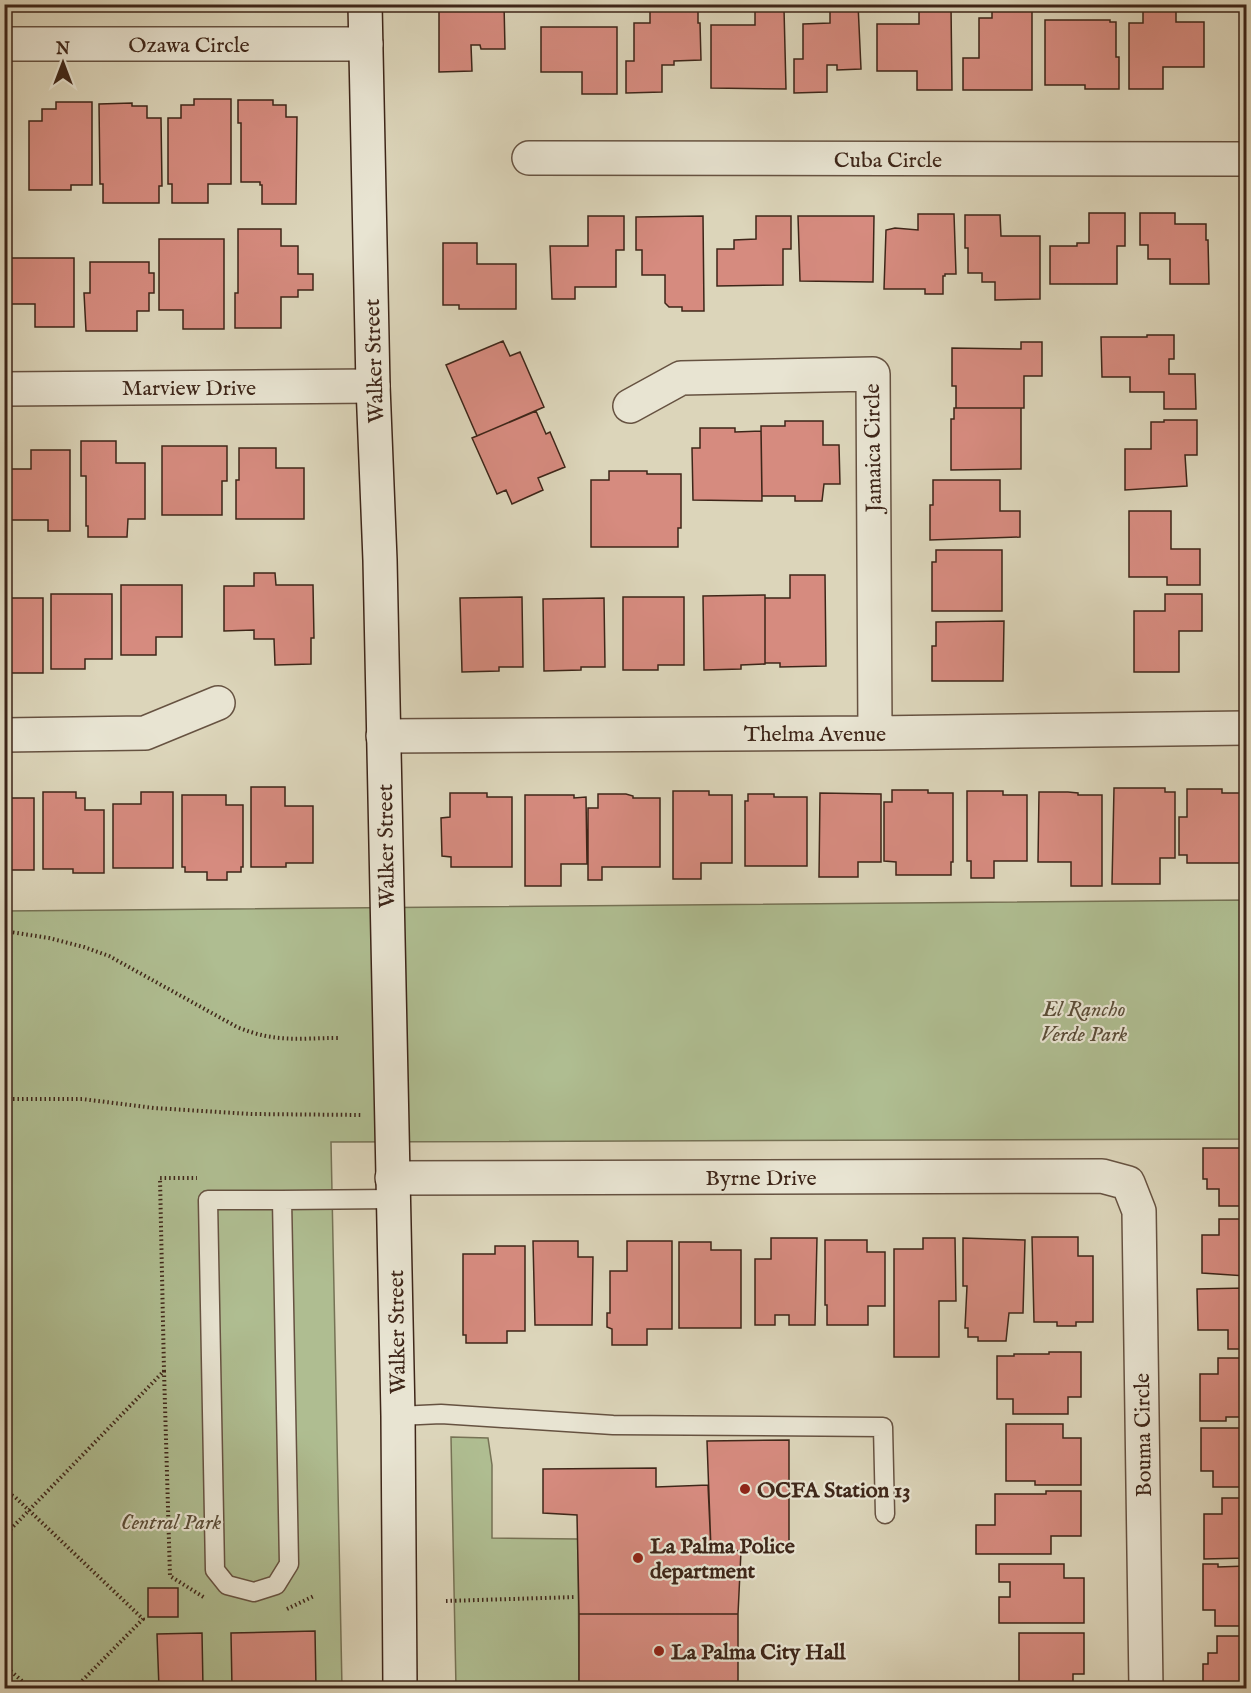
<svg xmlns="http://www.w3.org/2000/svg" width="1251" height="1693" font-family="'IM FELL English',serif">
<rect width="100%" height="100%" fill="#dcd5ba"/>
<filter id="stains"><feTurbulence type="fractalNoise" baseFrequency=".00333" numOctaves="4"/><feColorMatrix values="0 0 0 0 .2 0 0 0 0 .09 0 0 0 0 .02 0 0 0 .5 -.17"/></filter>
<radialGradient id="worn" r=".72"><stop offset=".6" stop-color="#630" stop-opacity="0"/><stop offset="1" stop-color="#630" stop-opacity=".3"/></radialGradient>
<path fill="#afbd91" stroke="#767255" stroke-width="1.5" d="M1246,900V1139L331,1142L342,1688H5L4,911Z
M451,1437L488,1438L492,1465V1538L578,1539L579,1688H456Z"/>
<path fill="#d68b7f" stroke="#3e2619" stroke-width="1.5" d="M439,4H504L505,49H481L480,45H471L472,71L439,72Z
M650,4H698V23H700L701,60L674,61V65H662V92L626,93V61H634V23H650Z
M830,4H858L861,69L837,70V65H827V92L794,93V59H803V24L830,23Z
M1143,4H1176V22H1204V67H1163V89H1129V23H1143Z
M919,6H951L952,90H917V71H877V24H919Z
M992,6H1032V90H963V58H979V18H992Z
M755,9H784L786,89L711,88V25H755Z
M1045,20H1110V22H1116V57H1119V89H1085V85H1045Z
M541,27H617V94H582V72H541Z
M194,99H231V184H208V203H172V184H168V118H181V105H194Z
M238,100H273V105H286V117H297L296,204H262V185H260V182H241V123H238Z
M56,102H92V185H71V190H29V121H42V109H56Z
M132,103V106H147V118H161L162,186H159V203H103V184H100L99,104Z
M4,126H9V194H4Z
M1089,213H1125V246H1117V284H1050V246H1077V243H1089Z
M1140,213H1175V224H1206V240H1208L1209,284H1170V259H1148V245H1140Z
M918,214H954L956,274H945V276H943V294H925V289H884L886,230L895,228L918,230Z
M965,215H1000L1001,236H1040V299L995,300V282H982V273H968V248H965Z
M588,216H624V250H616V287H575V299H552L550,246H588Z
M703,216L704,311H682V307H669L665,303V275H642V250H636V217Z
M756,216H791V249H783V285L717,286V249H734V240L756,239Z
M798,216H874L873,282L800,281Z
M238,229H281V246H298V274H313V290H298V297H281V328H235V293H238Z
M159,239H224V329H183V310H159Z
M443,243H477V264H516V309H459V305H443Z
M10,258H74V327H35V304H10Z
M90,262H149V273H154V293H149V311H137V331H86L84,293H90Z
M1147,335H1174V359H1169V374H1195L1196,409H1164V392H1130V377H1102L1101,337H1147Z
M503,341L510,356L520,352L544,407L477,436L446,365Z
M1021,342H1042V376H1024V408H956V386H952V348L1021,349Z
M954,408H1021V469L951,470V419H954Z
M536,411L546,434L550,432L565,467L538,478L543,490L512,504L506,490L497,494L472,438Z
M1164,420H1197V455H1185L1187,486L1125,490V449H1151V422H1164Z
M785,421H823V445H839L840,484H824L822,501H795V496H762L761,426H785Z
M700,428H735V432L761,431L762,501L693,500L692,448H700Z
M81,441H116V463H145V519H128L127,537H88V526H86V476H81Z
M162,446H227V481H222V515H162Z
M239,448H276V468H304V519H236V480H239Z
M31,450H70V531H48V520H7V469H31Z
M609,471H647V474H681V528H678V547H591V480H609Z
M933,480H1000V511H1020V537L930,540V505H933Z
M1129,511H1171V549H1200V585H1167V577H1129Z
M936,550H1002V611H932V562H936Z
M254,573H275L276,585H313L314,638H311V664L275,665L274,639H254V630L224,631V586H254Z
M790,575H825L826,666L780,667V663H765V598H790Z
M121,585H182V637H156V655H121Z
M51,594H112V659H85V669H51Z
M1165,594H1202V631H1179V672H1134V611H1165Z
M765,595V664L741,665V669L704,670L703,596Z
M522,597L523,667H499V671L462,672L460,598Z
M623,597H684V665H658V670H623Z
M4,598H43V673H4Z
M604,598L605,667H581V670L544,671L543,599Z
M1004,621L1003,681H932V646H936V622Z
M251,787H285V806H313V863H286V867H251Z
M1114,788H1165V792H1175V858H1160V884H1112Z
M1187,789H1222V793H1246V863H1187V855H1179V817H1187Z
M892,790H928V793H953V862H951V875H896V862L884,861V802H892Z
M673,791H709V795H732V863H701V879H673Z
M967,791H1003V795H1027V861H994V878H971V861H967Z
M43,792H76V798H85V810H104V873H73V869H43Z
M141,792H173V868H113V804H141Z
M1039,792H1068L1078,793V795H1102V886H1071V862H1038Z
M450,793H487V797H512V867H451V857L442,856L441,818L450,817Z
M820,793L881,794V862H858V877H819Z
M598,794H626L633,796V798H660V867H602V880H588V808H598Z
M748,794H774V797H807V866H745V801H748Z
M182,795H226V805H243V867H241V872H227V880H207V872H185V867H182Z
M525,795H574V798L586,797L587,864H561V886H525Z
M4,798H34V870H4Z
M1203,1148H1246V1206H1219V1189H1207V1179H1203Z
M1219,1219H1246V1276L1202,1273V1235H1219Z
M1032,1237H1078V1256H1093V1322H1076V1326H1057V1322H1034Z
M771,1238H817L815,1325H789V1315H775V1325H755V1259H771Z
M923,1238H955L956,1301H939V1357H894V1249H923Z
M963,1238L1025,1240L1023,1313H1009L1006,1341H978V1337H968V1328H965L967,1286H963Z
M825,1240H867V1252H885V1306H868V1325H827V1305H825Z
M533,1241H578V1257H593L592,1325H535Z
M627,1241H672V1329H647V1345H612V1329L607,1327V1313H610V1271H627Z
M679,1242H711V1250H741V1328H679Z
M495,1246H525V1331H507V1343H466V1335H463V1254H495Z
M1246,1288V1349H1228V1330H1198L1197,1289Z
M1049,1352H1081V1397H1068V1414H1013V1399H997V1356H1014V1354H1049Z
M1218,1358H1246V1417H1226V1421H1200V1374H1218Z
M1006,1424H1063V1438H1081V1485H1035V1481H1006Z
M1201,1428H1246V1487H1213V1471H1201Z
M789,1440V1552L711,1550L707,1441Z
M656,1468V1487L708,1485L711,1550L741,1551L738,1614H579L577,1515L543,1513V1469Z
M1046,1491H1081V1536H1051V1554H976V1525H995V1494H1046Z
M1222,1498H1246V1558L1204,1559V1514H1222Z
M999,1564H1064V1578H1084V1623H999V1597H1010V1582H999Z
M1203,1564H1218V1567L1246,1566V1626H1215V1610H1203Z
M148,1588H178V1617H148Z
M579,1614H738V1688H579Z
M315,1631L316,1688H232L231,1633Z
M202,1633L203,1688H159L157,1634Z
M1019,1633H1084V1674H1073V1688H1019Z
M1217,1636H1246V1688H1203V1664H1208V1653H1217Z"/>
<g fill="none" stroke-linecap="round" stroke-linejoin="round">
<g stroke="#665241" stroke-width="21">
<path id="lane" d="M208,1200H282L289,1564L276,1585L254,1592L227,1585L215,1570Z
M282,1200L393,1199
M398,1416L441,1414L613,1425L883,1427L885,1514"/>
</g>
<g stroke="#665241" stroke-width="36">
<path id="street" d="M12,44H366
M529,158L1246,159
M4,389L373,386
M630,406L681,378L873,374L875,733
M4,735L145,733L218,703
M383,736L875,733L1246,728
M392,1178L1102,1176L1128,1183L1139,1211L1146,1688"/>
</g>
<g stroke="#3e2619" stroke-width="36">
<path id="secondary" d="M365,4L373,386L380,560L391,1081L398,1416L400,1688"/>
</g>
<path stroke="#3e2619" stroke-width="4" stroke-dasharray="1.5 3" stroke-linecap="butt" d="M4,931L49,938L84,947L109,956L237,1027C276,1043 298,1038 338,1038
M4,1099H82L154,1108L251,1114L361,1115
M164,1371L170,1576L205,1598
M4,1491L15,1497L143,1619L75,1688
M4,1536L164,1371L160,1178H197
M446,1601L576,1597
M287,1609L314,1596
M4,1665L30,1688"/>
<use href="#lane" stroke="#e8e4d2" stroke-width="18"/>
<use href="#street" stroke="#e8e4d2" stroke-width="33"/>
<use href="#secondary" stroke="#e8e4d2" stroke-width="33"/>
</g>
<g fill="#8f2418" stroke="#e8e4d2" stroke-width="2">
<circle cx="745" cy="1489" r="6"/>
<circle cx="638" cy="1558" r="6"/>
<circle cx="659" cy="1651" r="6"/>
</g>
<g text-anchor="middle" stroke-width="4.5" stroke-linejoin="round" paint-order="stroke">
<g font-size="22" fill="#3e2619" stroke="#e8e4d2">
<text x="189" y="52">Ozawa Circle</text>
<text x="888" y="167">Cuba Circle</text>
<text transform="translate(373 361) rotate(-92)" y="8">Walker Street</text>
<text x="189" y="395">Marview Drive</text>
<text transform="translate(872 448) rotate(-91)" y="8">Jamaica Circle</text>
<text x="815" y="741">Thelma Avenue</text>
<text transform="translate(385 846) rotate(-91)" y="8">Walker Street</text>
<text x="761" y="1185">Byrne Drive</text>
<text transform="translate(396 1332) rotate(-91)" y="8">Walker Street</text>
<text transform="translate(1142 1435) rotate(-91)" y="8">Bouma Circle</text>
</g>
<g font-size="22" font-style="italic" fill="#5a4c37" stroke="#e8e4d2">
<text x="1084" y="1016">El Rancho<tspan x="1084" dy="25">Verde Park</tspan></text>
<text x="171" y="1529">Central Park</text>
</g>
<g font-size="22" font-weight="bold" fill="#3e2619" stroke="#e8e4d2" text-anchor="start">
<text x="757" y="1497">OCFA Station 13</text>
<text x="650" y="1553">La Palma Police<tspan x="650" dy="25">department</tspan></text>
<text x="671" y="1659">La Palma City Hall</text>
</g>
</g>
<rect width="1251" height="1693" fill="none" stroke="#dcd5ba" stroke-width="24"/>
<rect x="6" y="6" width="1239" height="1681" fill="none" stroke="#3e2619" stroke-width="3"/>
<rect x="12" y="12" width="1227" height="1669" fill="none" stroke="#3e2619" stroke-width="1.5"/>
<g transform="translate(63 63)" stroke="#e8e4d2" stroke-width="4.5" paint-order="stroke">
<path d="M0-4.5L10 22L0 15L-10 22Z" fill="#3e2619"/>
<text y="-9" font-size="16" font-weight="bold" text-anchor="middle" fill="#3e2619">N</text>
</g>
<rect width="100%" height="100%" filter="url(#stains)"/>
<rect width="100%" height="100%" fill="url(#worn)"/>
</svg>
